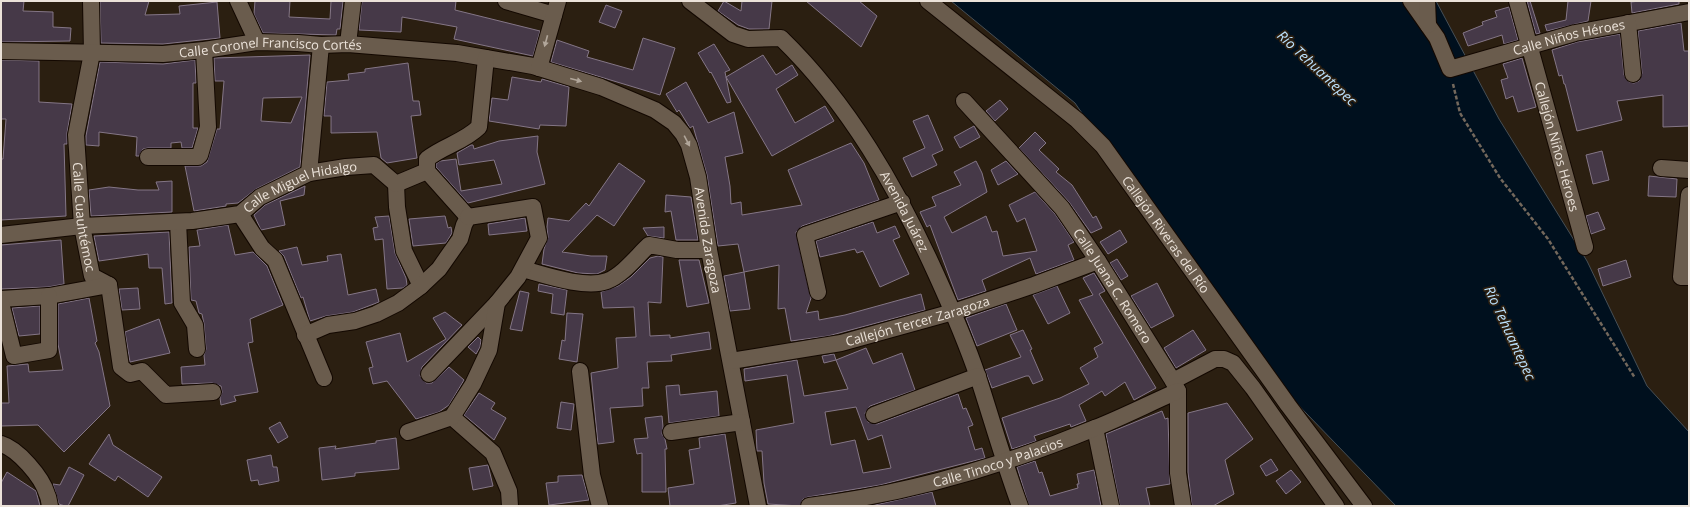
<svg xmlns="http://www.w3.org/2000/svg" width="1690" height="507" font-family="'Open Sans',sans-serif">
<rect width="100%" height="100%" fill="#2b1f11"/>
<path fill="#00101e" stroke="#464f56" d="M951,1H1436L1499,119L1587,261L1647,386L1689,432V506H1396L1247,352L1075,103Z"/>
<path fill="#463948" stroke="#847686" fill-rule="evenodd" d="M1,1H24L23,11L53,12V27L71,28L70,41L1,42Z
M100,1H149L145,15L180,14L179,6L217,2L220,38L163,44L101,43Z
M255,1H290L289,17L330,19L331,1H343L340,29H337L336,35L263,33L254,14Z
M362,1H456L455,10L540,31L533,56L454,39L457,27L402,17L401,32L359,30Z
M724,1L741,11L742,1H772L769,29H749L738,25L718,11Z
M806,1H859L877,16L861,47Z
M1527,1H1530L1540,33L1536,34Z
M1568,1H1591L1588,21L1547,31L1545,25L1566,20Z
M1640,1H1679V4L1632,13L1631,2Z
M606,5L622,11L615,28L599,22Z
M1509,7L1518,40L1504,44L1502,35L1468,46L1463,33L1483,25L1482,22L1497,17L1495,11Z
M1681,23L1684,51H1689V126L1663,127V95L1617,101L1622,120L1577,131L1565,84H1564L1562,75L1559,76L1552,50L1577,42L1620,34L1624,75L1629,82L1634,83L1639,81L1642,73L1638,31Z
M643,38L675,48L660,95L551,62L557,40L589,51L587,57L633,70Z
M714,44L730,70L725,72L731,102L727,103L711,72L710,73L698,53Z
M310,55L300,167L256,189L238,203L226,204V206L194,211L185,166H201L207,162L217,129H220L224,81H215L214,58ZM302,97L291,123L261,121L263,98Z
M763,55L776,75L792,65L798,75L776,89L795,123L825,106L834,121L772,156L726,77Z
M1522,58L1536,107L1518,112L1513,96L1506,99L1501,80L1508,78L1503,64Z
M1,60L39,61V102L72,104L67,133V144H64L66,216L1,220V159H3L6,119H1Z
M195,60L196,83H193V128H198L192,148H182L181,142L171,143V148H148L143,149L139,156H136L137,137L99,132V146L86,145V136L100,62L163,64Z
M408,63L413,101H419L421,115L411,116L417,158L387,163L381,158L377,132L331,133V116H324L327,82L349,80L348,74L365,72V69Z
M512,77L541,82L542,79L569,87L566,126L540,125L539,129L489,121L492,98L508,100Z
M686,82L708,123L734,112L743,153L725,157L730,186L731,204L741,202L742,215L802,205L788,170L851,143L864,163L879,200L802,226L796,232L811,298L806,313L818,311L819,320L845,315L921,294L925,310L828,336L791,341L785,308L778,309L779,265L744,272L738,244L718,246L707,175L693,126L690,128L679,110L677,112L666,94Z
M1000,100L1008,109L995,121L986,111Z
M928,115L943,150L932,155L937,165L912,177L903,158L925,148L913,121Z
M974,126L980,137L960,148L954,137Z
M1035,132L1046,143L1039,150L1059,169L1056,172L1072,185L1093,218L1096,216L1102,228L1091,233L1069,202L1019,148Z
M538,136L537,152L545,184L468,203L436,167V164L440,161L456,159L461,191L502,184L494,160L459,165L457,153L471,145H473L474,149L499,141Z
M1602,151L1609,180L1593,184L1586,155Z
M976,161L982,173L987,192L944,217L952,233L986,216L992,232L997,231L1003,256L1037,251L1025,218L1017,222L1009,205L1035,192L1055,214L1074,242L1068,245L1074,260L1036,274L1030,258L982,280L986,291L958,300L930,225L927,227L920,212L936,206L932,197L961,185L954,172Z
M1006,161L1018,174L998,185L991,170Z
M619,163L645,181L614,226L597,215L562,252L591,256H607L605,270L597,274L578,273L542,264L544,249L548,237L547,227L548,218L569,221L586,203L589,206Z
M1649,176L1677,179L1676,197L1648,196Z
M172,181V212L91,216L89,190L109,187L138,190H159L156,182Z
M305,186L304,195L280,201L285,225L261,230L254,215L265,205Z
M666,195L691,197L698,240H676L671,211L665,212Z
M1598,212L1605,229L1591,234L1586,216Z
M389,216L395,253L406,278L407,285L403,288L387,289L383,239L375,240L373,228L378,227L375,217Z
M445,216L448,228L451,227L452,233L446,243L413,246L409,219Z
M525,218L527,231L489,235L488,224Z
M873,222L877,233L895,226L900,237L893,240L909,274L880,287L863,251L857,253L855,249L820,257L816,241Z
M228,225L235,255L253,252L267,266L283,305L250,319L253,342L248,343L258,392L234,396L236,401L221,405L220,398L222,392L221,386L212,383L182,384L181,367L205,365L204,355L206,349L204,324L202,314L199,313L196,301L191,300L189,247L200,246L197,230Z
M664,227V238L648,236L643,228Z
M1120,230L1127,242L1108,254L1100,242Z
M169,232L172,303L165,304L162,268H149L148,254L99,261L94,236Z
M61,240L64,284L48,287L1,289V245Z
M297,247L302,265L328,261L327,256L341,254L348,295L376,289L379,302L353,312L326,316L310,321L303,297L301,298L284,256L279,251Z
M658,256L663,257L661,303L648,302L650,336L670,335V338L709,332L711,349L671,355L672,361L647,362L649,388H642L643,406L610,408L614,442L598,444L591,373L618,368L616,338L636,337L634,307L603,308L601,292L618,286L631,277L650,258Z
M1117,259L1128,276L1121,280L1110,263Z
M679,260H699L709,303L687,307Z
M1626,260L1631,277L1603,286L1598,269Z
M744,272L750,309L730,311L724,276Z
M1094,273L1105,291L1099,294L1156,388L1134,400L1125,382L1105,396L1102,391L1079,405L1086,421L1071,427L1070,424L1034,436L1036,441L1012,449L1002,418L1060,398L1089,384L1080,368L1098,357L1094,348L1103,343L1079,300L1093,295L1083,278Z
M1157,283L1174,316L1151,328L1131,296Z
M539,284L567,290L564,315L551,313L553,294L538,291Z
M1057,286L1070,313L1048,324L1033,295Z
M138,288L140,309L122,310L119,289Z
M520,291L529,293L522,331L510,329Z
M89,298L97,341L95,343L99,352L110,406L64,452L38,425L1,426V403H9L7,366L28,364L29,372L63,370L58,344V304Z
M1006,304L1017,330L977,346L966,318Z
M40,306V334L19,336L12,308Z
M445,312L462,325L422,367L420,376L426,383H432L449,367L464,380L449,405L439,412L416,419L387,381L373,384L369,368L373,367L366,342L400,333L407,362L446,339L433,318Z
M567,313L583,314L577,362L559,359L562,340L565,341Z
M159,319L170,353L130,362L125,332Z
M1023,330L1032,349L1030,350L1043,380L1033,384L1029,376H1026L992,388L985,370L1021,357L1010,335Z
M1193,330L1206,350L1176,368L1164,348Z
M478,337L481,340L480,347L476,354L468,347Z
M866,348L873,364L902,353L915,390L870,406L865,413L868,422L877,424L958,394L963,409L966,408L973,425L968,427L975,450L982,448L985,458L880,485L808,497L803,499L800,506L768,504L764,483L762,451H757L756,430L794,423L787,375L745,381L744,369L797,360L804,396L848,389L836,360ZM856,407L868,440L882,435L891,468L863,473L855,440L831,445L825,412Z
M834,354L836,360L824,363L822,356Z
M679,385L680,395L717,391L719,416L669,423L666,386Z
M479,393L495,403L491,409L506,418L494,440L464,415Z
M561,402L574,404L571,430L557,428Z
M1227,403L1253,439L1225,460L1234,494L1213,506H1192L1188,472V413Z
M1162,411L1165,419L1168,418L1170,484L1146,488L1150,506H1120L1106,434Z
M662,416L663,427L662,434L665,439L667,449H665L666,492H642V453L637,454L634,439L648,438L645,418Z
M280,422L288,437L278,443L269,428Z
M109,434L113,445L162,477L148,497L118,476L115,481L89,464Z
M725,434L736,503L717,506H670L668,488L694,484L689,450L700,448L699,438Z
M396,438L399,469L355,473V476L322,480L319,448L336,446L335,449L376,443V441Z
M271,455L273,467H277L279,481L259,485L258,480L251,481L247,460Z
M1271,459L1278,470L1266,476L1260,466Z
M1035,461L1039,473L1042,472L1050,496L1078,488L1077,484H1079L1077,474L1094,470L1101,506H1029L1017,467Z
M488,465L493,486L473,490L469,468Z
M69,467L84,475L68,506H65L59,504L53,484L60,485Z
M1291,470L1301,482L1286,494L1276,481Z
M7,472L36,491L40,506H1V483Z
M582,475L589,500L549,505L546,483L558,482V476Z
M932,492L936,506H870L884,503Z"/>
<g fill="none" stroke-linecap="round" stroke-linejoin="round">
<g stroke="#130801" stroke-width="18">
<g id="street">
<path id="s1" d="M91,1L92,53L76,135L82,226L92,276L109,285L121,367L130,374L142,371L166,395L213,392"/>
<path d="M238,1L257,42"/>
<path d="M506,1L554,15"/>
<path id="s2" d="M690,1L733,34L748,39L781,38C849,104 897,188 936,274C951,307 966,342 978,377C992,420 1004,463 1020,506"/>
<path id="s3" d="M928,1L1077,120L1103,146L1288,405L1364,506"/>
<path id="s4" d="M1411,1L1437,38L1450,69L1575,33L1689,12"/>
<path d="M1427,1L1428,25"/>
<path id="s5" d="M1517,1L1585,247"/>
<path d="M1628,23L1633,74"/>
<path d="M348,44L353,1"/>
<path id="s6" d="M1,51L163,54L204,50L257,42L298,43L321,45L348,44L457,53L533,66L601,87L655,110L674,123L683,134L689,145L698,177L709,250L758,506"/>
<path d="M539,68L558,1"/>
<path id="s7" d="M964,101L1062,208L1098,261L1173,381L1178,391V473L1183,506"/>
<path d="M148,157H198L200,155L208,127L204,50"/>
<path d="M1661,168L1689,170"/>
<path d="M427,171L468,217"/>
<path d="M309,173L321,45"/>
<path d="M396,184L397,207L404,251L421,286"/>
<path d="M1689,195L1681,277H1689"/>
<path d="M240,214L262,248L275,260L324,378"/>
<path d="M178,222L182,303L195,325L197,349"/>
<path id="s8" d="M1,235L82,226L192,221L240,214L260,197L309,173L346,167L374,165L396,184L427,171V159C443,146 464,142 479,127L486,58"/>
<path d="M523,269C545,275 585,289 607,281C623,275 637,256 649,245L677,250H709"/>
<path d="M818,292L805,235L902,202"/>
<path d="M1,299L49,296L109,285"/>
<path d="M1,303L14,356L49,350V296"/>
<path d="M305,335L328,325L355,321L376,314L398,303L421,286L439,269L460,239L464,225L468,217"/>
<path id="s9" d="M731,361L841,343L953,312L1034,285L1098,261"/>
<path d="M580,371L592,475L600,506"/>
<path d="M429,374L497,303"/>
<path d="M1173,381L1215,359H1224L1233,363L1253,388L1336,506"/>
<path d="M874,415L978,376"/>
<path d="M452,417L493,453L509,491L510,506"/>
<path d="M1095,428L1111,506"/>
<path d="M408,432L452,417L473,384L489,350L497,303L518,277L539,238L533,207L468,217"/>
<path d="M671,432L742,422"/>
<path d="M1,444C18,449 42,477 47,494C49,498 49,502 50,506"/>
<path id="s10" d="M809,506C907,494 1003,466 1095,428C1123,417 1150,403 1178,391"/>
</g>
</g>
<path stroke="#73685c" stroke-width="2.5" stroke-dasharray="4 2" stroke-linecap="butt" d="M1453,84L1460,113L1500,178L1548,239L1635,378"/>
<use href="#street" stroke="#6a5c4d" stroke-width="16"/>
</g>
<defs><path id="oneway-solid" d="M-6-.8H1V-3.2L6.5 0L1 3.2V.8H-6Z"/></defs>
<g fill="#b1a69a">
<use href="#oneway-solid" transform="translate(546 41) rotate(105)"/>
<use href="#oneway-solid" transform="translate(576 80) rotate(15)"/>
<use href="#oneway-solid" transform="translate(687 141) rotate(62)"/>
</g>
<g text-anchor="middle" stroke-width="3.5" stroke-linejoin="round" paint-order="stroke">
<g font-size="13" fill="#ebe2d9" stroke="#2b1f11">
<text dy="5" stroke="none"><textPath href="#s4" startOffset="202">Calle Niños Héroes</textPath></text>
<text dy="5" stroke="none"><textPath href="#s6" startOffset="270">Calle Coronel Francisco Cortés</textPath></text>
<text dy="5" stroke="none"><textPath href="#s5" startOffset="151">Callejón Niños Héroes</textPath></text>
<text dy="5" stroke="none"><textPath href="#s8" startOffset="308">Calle Miguel Hidalgo</textPath></text>
<text dy="5" stroke="none"><textPath href="#s2" startOffset="317">Avenida Juárez</textPath></text>
<text dy="5" stroke="none"><textPath href="#s1" startOffset="218">Calle Cuauhtémoc</textPath></text>
<text dy="5" stroke="none"><textPath href="#s3" startOffset="336">Callejón Riveras del Río</textPath></text>
<text dy="5" stroke="none"><textPath href="#s6" startOffset="811">Avenida Zaragoza</textPath></text>
<text dy="5" stroke="none"><textPath href="#s7" startOffset="238">Calle Juana C. Romero</textPath></text>
<text dy="5" stroke="none"><textPath href="#s9" startOffset="191">Callejón Tercer Zaragoza</textPath></text>
<text dy="5" stroke="none"><textPath href="#s10" startOffset="194">Calle Tinoco y Palacios</textPath></text>
</g>
<g font-size="14" font-style="italic" fill="#bce2fe" stroke="#2b1f11">
<text transform="translate(1317 68) rotate(43)" y="5">Río Tehuantepec</text>
<text transform="translate(1510 333) rotate(65)" y="5">Río Tehuantepec</text>
</g>
</g>
<rect width="1690" height="507" fill="none" stroke="#ebe2d9" stroke-width="4"/>
</svg>
